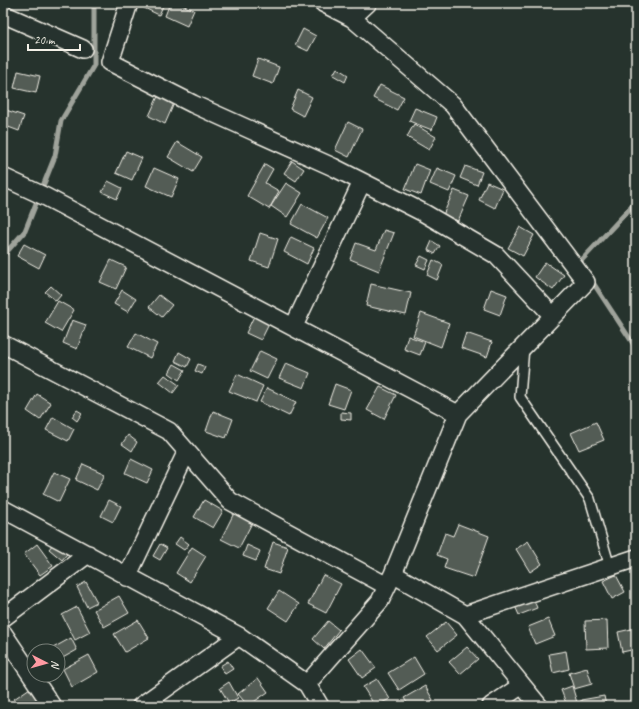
<svg xmlns="http://www.w3.org/2000/svg" width="639" height="709" font-family="Caveat,sans-serif">
<rect width="100%" height="100%" fill="#26332d"/>
<filter id="ink" filterUnits="userSpaceOnUse"><feTurbulence type="fractalNoise" baseFrequency=".025" numOctaves="2"/><feDisplacementMap in="SourceGraphic" scale="8" xChannelSelector="R" yChannelSelector="G"/><feConvolveMatrix kernelMatrix="1 2 1 2 8 2 1 2 1" color-interpolation-filters="sRGB"/></filter>
<g filter="url(#ink)">
<g fill="none" stroke-linecap="round" stroke-linejoin="round">
<path stroke="#9fa39b" stroke-width="5" d="M3,256L25,231L55,156L61,121L94,65V3
M582,265L580,262L636,202
M590,278L636,348
M633,706L634,691L636,687"/>
</g>
<path fill="#525c55" stroke="#f4f1e8" d="M139,3H157L163,6L159,15L138,5Z
M170,3H177L194,10L187,26L165,16Z
M303,29L316,36L308,51L295,45Z
M258,59L279,67L273,84L252,76Z
M337,68L348,75L345,82L333,75Z
M18,71L40,76L36,93L14,88Z
M380,85L404,97L397,110L373,98Z
M298,90L312,97L303,116L290,109Z
M159,94L175,101L165,124L149,116Z
M415,108L437,117L432,130L409,121Z
M3,109L24,116L19,131L3,125Z
M348,122L362,129L349,157L335,150Z
M414,124L436,137L429,150L407,137Z
M177,142L202,157L193,172L168,157Z
M126,151L142,158L132,180L116,173Z
M292,161L304,169L296,181L284,173Z
M265,164L273,169L265,183L279,191L269,209L247,196Z
M415,164L430,170L421,195L405,189Z
M465,166L482,172L477,185L460,178Z
M154,168L179,179L171,197L146,186Z
M437,168L456,176L449,192L430,184Z
M108,181L122,188L117,199L102,192Z
M487,182L503,189L495,208L479,200Z
M286,183L302,193L287,217L271,206Z
M454,190L469,196L458,221L443,215Z
M302,204L328,218L317,238L291,224Z
M520,227L534,235L523,256L508,248Z
M384,230L394,233L379,271L350,259L356,243L376,250Z
M260,233L278,239L269,267L251,261Z
M291,237L314,248L307,264L284,252Z
M432,241L440,246L435,254L428,250Z
M24,244L45,255L39,268L17,256Z
M421,256L429,260L425,269L416,265Z
M111,260L126,267L116,289L100,282Z
M433,260L443,265L437,280L427,275Z
M545,262L564,275L553,290L535,277Z
M371,284L411,293L406,315L366,306Z
M51,286L61,295L56,301L45,292Z
M491,289L507,295L500,315L484,309Z
M122,290L136,299L128,312L114,304Z
M159,295L172,305L162,317L149,307Z
M58,301L74,310L61,332L45,323Z
M421,313L449,323L441,347L413,336Z
M254,316L269,324L261,340L246,333Z
M72,320L86,325L77,349L63,343Z
M136,333L157,344L150,358L128,347Z
M466,333L492,342L487,357L461,348Z
M408,336L425,342L420,355L404,349Z
M260,351L277,359L267,379L250,371Z
M179,352L191,359L187,367L175,361Z
M286,363L310,373L304,388L279,378Z
M174,364L185,370L179,380L169,373Z
M198,364L205,367L202,374L195,371Z
M237,374L263,386L256,402L229,391Z
M165,375L179,385L173,393L159,382Z
M335,384L351,390L344,409L328,404Z
M380,387L396,395L384,419L367,410Z
M267,388L296,402L289,416L260,402Z
M37,394L51,403L40,420L27,411Z
M77,410L82,413L77,421L72,417Z
M213,411L233,419L226,438L206,431Z
M341,412L351,413V420L341,419Z
M53,417L74,429L68,441L46,430Z
M596,422L604,440L579,450L571,433Z
M128,435L137,442L132,451L122,444Z
M131,459L153,470L147,483L125,473Z
M83,464L105,474L97,490L76,480Z
M54,472L70,479L59,502L43,494Z
M109,500L121,506L113,522L101,516Z
M204,500L223,511L213,528L194,517Z
M235,511L253,521L239,548L221,539Z
M458,524L489,536L474,578L444,568L447,559L437,555L445,533L453,536Z
M180,537L189,544L184,550L175,544Z
M57,539L71,549L62,560L49,549Z
M528,541L542,564L530,572L516,549Z
M273,542L288,547L279,574L264,569Z
M37,544L53,566L40,575L24,554Z
M160,544L167,548L160,560L153,556Z
M247,545L260,551L256,561L243,556Z
M192,547L206,556L190,582L176,573Z
M323,575L341,584L326,613L308,604Z
M616,575L625,592L612,599L603,581Z
M86,582L97,602L87,607L77,587Z
M279,591L299,604L288,621L268,608Z
M119,596L129,613L104,627L94,610Z
M533,598L537,608L519,615L515,606Z
M77,607L90,632L75,640L62,615Z
M548,619L555,636L535,644L528,627Z
M138,620L149,638L125,652L114,634Z
M607,620L608,648L586,649L585,621Z
M328,621L339,630L324,649L313,639Z
M446,622L457,635L438,650L427,637Z
M636,628V649L622,652L618,632Z
M71,638L77,650L59,660L58,651H54L53,648Z
M467,647L478,659L460,674L449,662Z
M362,649L376,668L362,678L349,659Z
M566,651L569,669L553,673L549,654Z
M89,655L98,672L72,687L63,669Z
M414,657L424,674L399,690L388,673Z
M228,661L233,669L225,674L220,666Z
M587,668L592,684L574,689L569,673Z
M258,678L268,692L248,706L238,694Z
M377,679L390,699L375,706L363,687Z
M229,682L238,698L229,703L220,688Z
M425,686L433,700L423,706H409L404,698Z
M572,686L578,706H567L561,690Z
M30,688L42,706H18L14,699Z
M604,696L606,706H581V700Z"/>
<g fill="none" stroke-linecap="round" stroke-linejoin="round">
<g stroke="#f4f1e8" stroke-width="12">
<path id="service" d="M524,347L520,397L590,499L610,567"/>
</g>
<g stroke="#f4f1e8" stroke-width="20">
<path id="minor" d="M129,3L110,62L193,104L333,167L424,213L496,255L552,315
M3,14L83,49
M352,18L368,3
M3,177L46,197L458,414
M294,326L362,182
M3,344L169,431L230,501L387,586
M3,509L239,636L307,684L320,706
M393,574L465,615L539,706
M127,577L186,453
M465,615L636,558
M3,618L88,554
M3,633L52,706
M307,684L380,601L393,574L458,414L586,282L453,105L352,18L323,3
M141,706L239,636
M491,706L522,685"/>
</g>
<use href="#service" stroke="#26332d" stroke-width="9"/>
<use href="#minor" stroke="#26332d" stroke-width="17"/>
</g>
</g>
<rect width="639" height="709" fill="none" stroke="#26332d" stroke-width="16"/>
<rect x="8" y="8" width="623" height="693" fill="none" stroke="#f4f1e8" stroke-width="1.5" filter="url(#ink)"/>
<g transform="translate(46 663) rotate(96)"><circle r="19" fill="#26332d" stroke="#787f78"/>
<path d="M0-3L7 15L0 10L-7 15Z" fill="#ff9aa2"/>
<text y="-6" font-size="11" font-weight="bold" text-anchor="middle" fill="#f4f1e8">N</text>
</g>
<path d="M28 44v6h52v-6" fill="none" stroke="#f4f1e8" stroke-width="2"/>
<text x="34" y="44" font-size="12" fill="#f4f1e8" stroke="#26332d" stroke-width="3" paint-order="stroke">20 m</text>
</svg>
